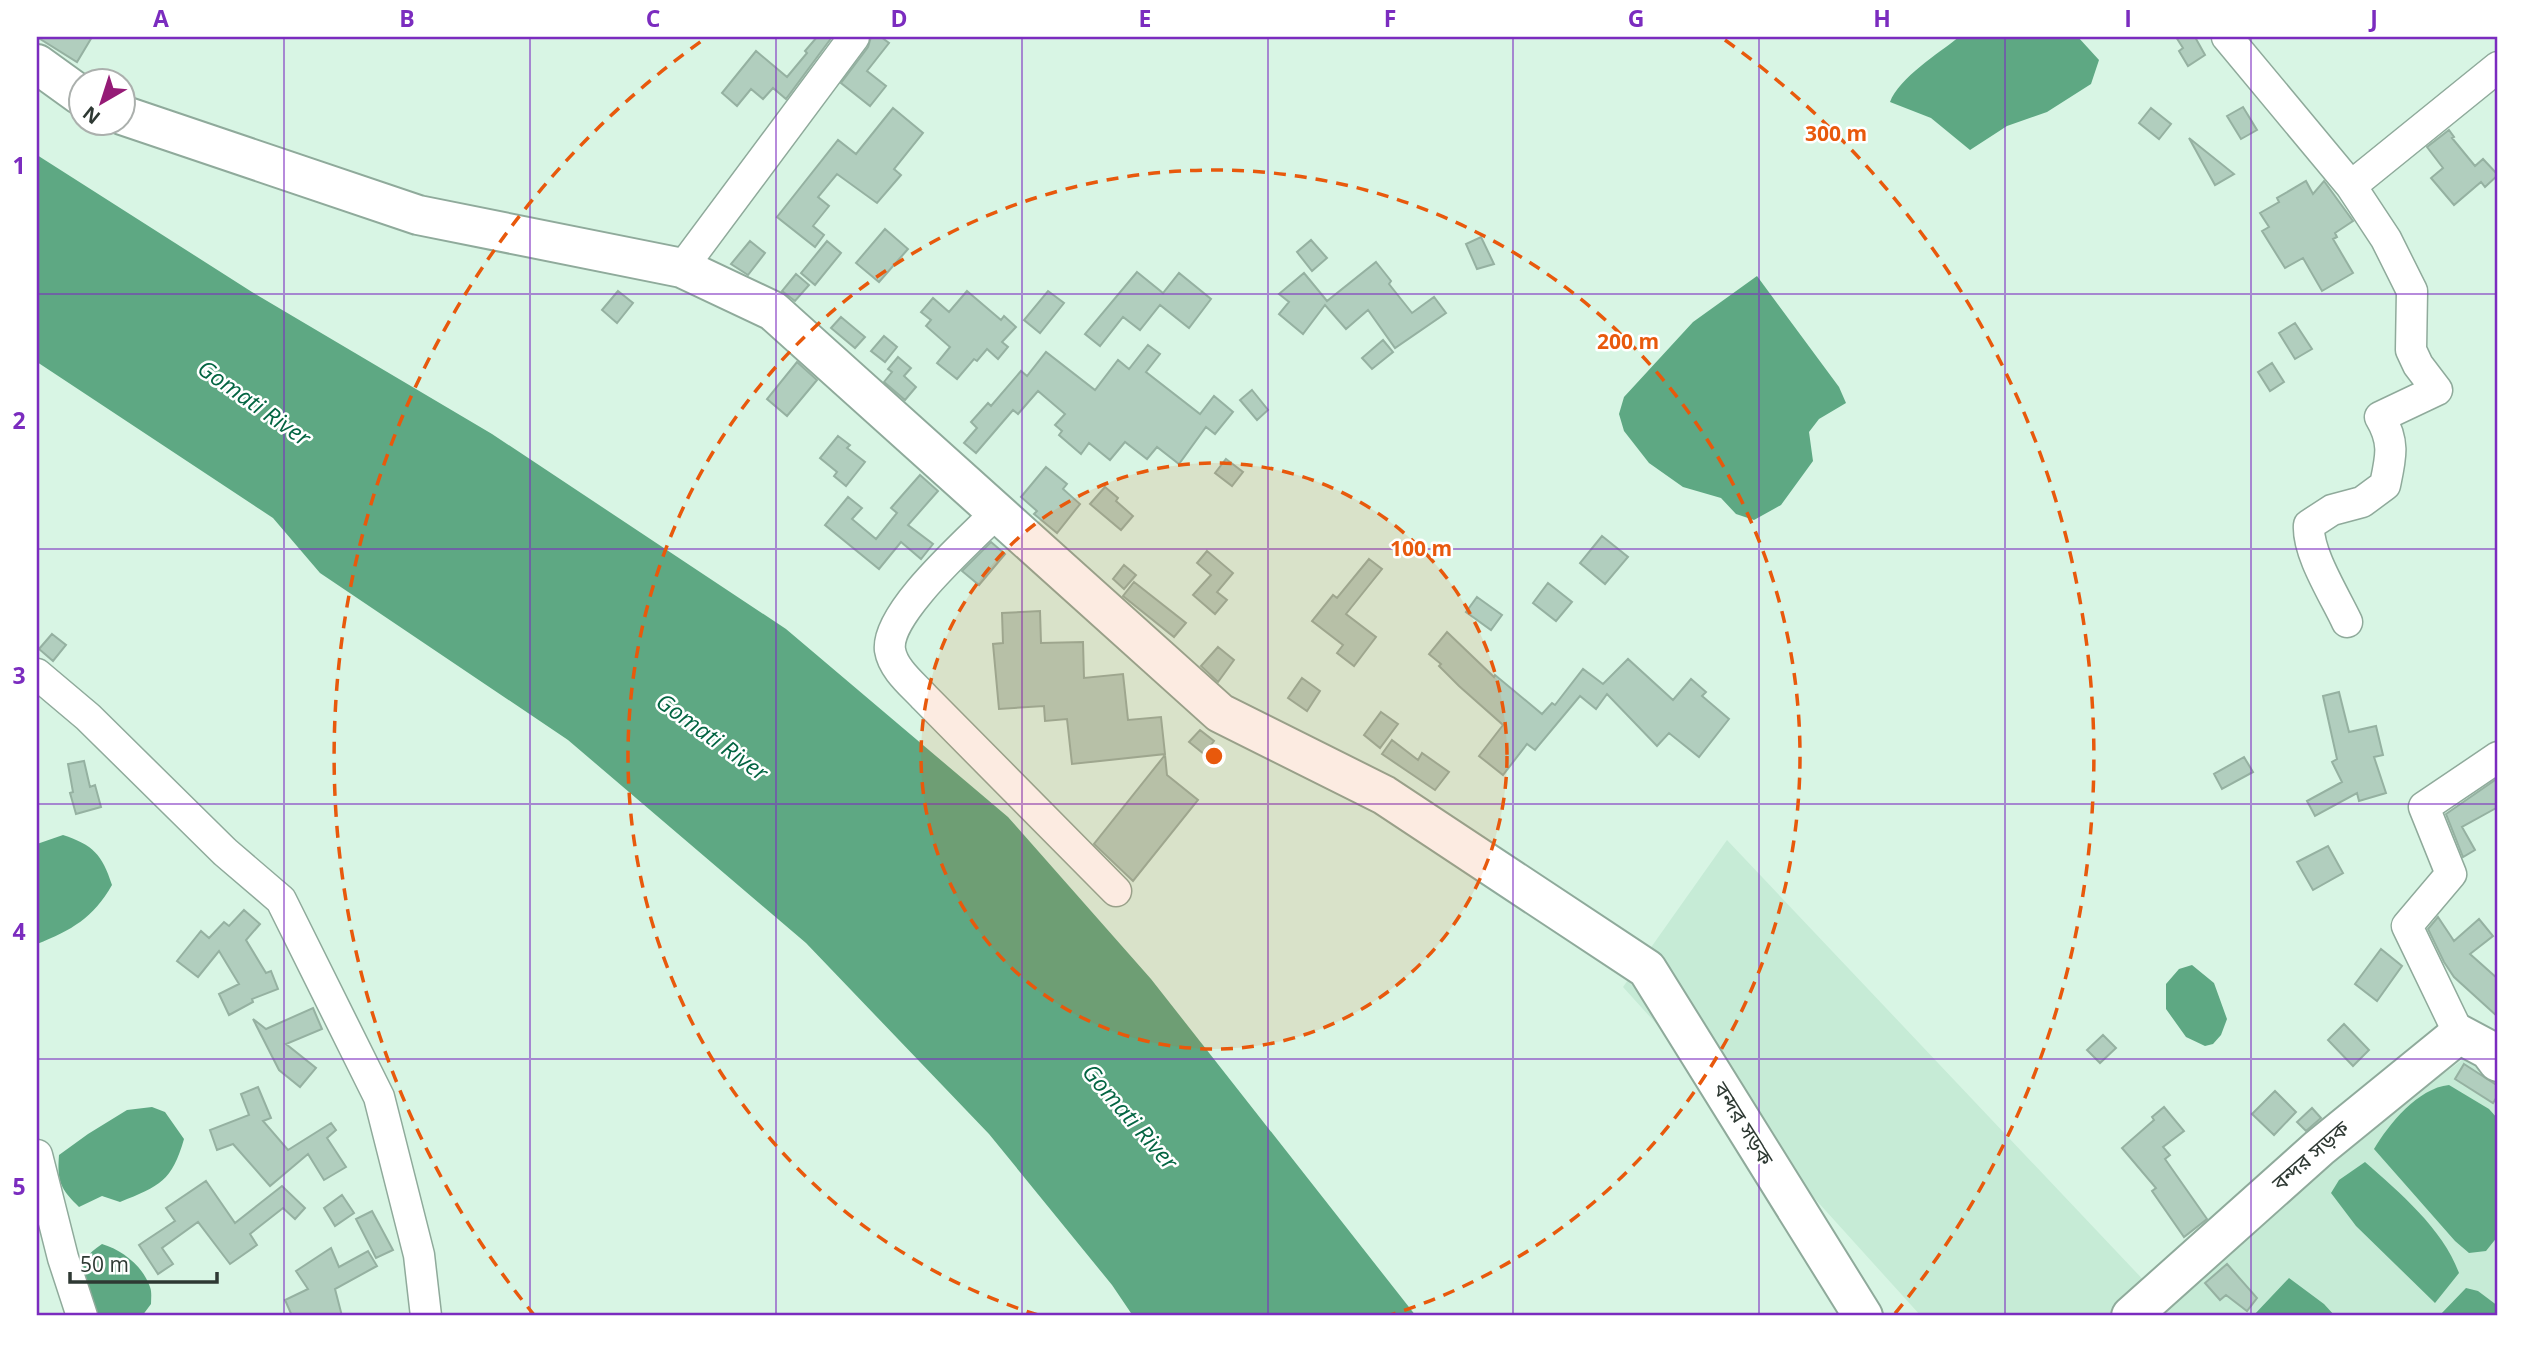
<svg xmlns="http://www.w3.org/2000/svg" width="2535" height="1353" font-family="'Open Sans','Noto Sans Bengali',sans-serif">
<rect width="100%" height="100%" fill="#d8f5e4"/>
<path fill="#c6ebd6" d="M1727,840L2151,1288L2469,1055L2498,1096V1316H1921L1623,987Z"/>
<path fill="#5ea883" d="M1959,37H2078L2099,60L2091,84L2047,112L2007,126L1970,150L1931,118L1890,102C1899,78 1939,53 1959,37Z
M37,155L252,292L492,434L786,629L1008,817L1151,979L1416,1316H1133L1112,1285L989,1134L806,943L568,740L320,573L273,518L37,362Z
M1757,276L1839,387L1846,403L1819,419L1809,432L1813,461L1781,505L1754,520L1736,514L1721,498L1683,487L1649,463L1624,431L1619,414L1624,397L1693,322Z
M63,835C93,845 102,854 112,885C93,918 72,930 37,944V844Z
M2192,965L2214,983L2227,1019L2221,1035L2213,1044L2205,1046L2186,1037L2166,1009V984L2179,969Z
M2449,1085L2489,1109L2498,1119V1236L2486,1251L2469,1253L2455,1241L2374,1149C2389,1124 2418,1088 2449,1085Z
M152,1107L165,1112L184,1139C172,1181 160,1186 120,1202L102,1196L79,1207C60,1188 57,1182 59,1155L88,1134L127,1110Z
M2365,1162C2400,1193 2443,1229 2459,1273L2435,1303L2356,1226L2331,1193L2339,1180Z
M102,1244C122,1250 143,1266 150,1287C152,1292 151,1299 151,1304L142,1316H93C80,1285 67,1267 102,1244Z
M2289,1278L2324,1304L2335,1316H2253Z
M2466,1288L2478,1291L2498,1306V1316H2439Z"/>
<path fill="#b1cebe" stroke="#95b1a1" stroke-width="2" d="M37,37H92L77,62Z
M817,37H832L786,99L773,88L763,99L751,89L737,106L722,93L756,51L787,77L807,53L805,51Z
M871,37H881L889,43L867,71L886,86L870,106L841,83L868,47Z
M2176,37H2195L2205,55L2188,66L2179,51L2183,48Z
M2243,107L2257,130L2241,139L2227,116Z
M893,108L923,133L894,169L901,175L877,203L837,174L818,197L829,206L813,226L824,235L815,247L777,217L838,140L856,154Z
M2151,108L2171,124L2159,139L2139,123Z
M2449,130L2454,137L2452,138L2475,166L2483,159L2498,175L2485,187L2481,182L2454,205L2431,178L2443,168L2427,147Z
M2189,138L2234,174L2215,185Z
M2306,181L2313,194L2324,181L2353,221L2335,233L2337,237L2333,239L2353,273L2322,291L2303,258L2285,268L2262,231L2269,227L2260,213L2279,202L2277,198Z
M885,229L908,249L879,282L856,263Z
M1481,237L1494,264L1477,269L1466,244Z
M1311,240L1327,258L1312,271L1297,252Z
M750,241L765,253L748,275L731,264Z
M827,241L841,253L815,285L801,273Z
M1376,262L1391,281L1389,284L1412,313L1434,297L1446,313L1395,348L1368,310L1346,329L1325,305L1303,334L1279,314L1289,302L1279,294L1304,273L1327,301Z
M1137,272L1163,293L1179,273L1211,299L1189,328L1160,305L1140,330L1123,317L1100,346L1085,334Z
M796,274L809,285L795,301L782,291Z
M618,291L633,303L617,323L602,310Z
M967,291L1001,320L1004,316L1016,327L1002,342L1008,347L998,359L987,349L977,361L974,359L957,379L937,363L950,347L926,326L931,320L921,312L933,298L949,312Z
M1048,291L1064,303L1040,333L1024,320Z
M841,317L865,337L855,348L831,328Z
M2295,323L2312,349L2295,359L2279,333Z
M884,336L897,347L885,362L871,351Z
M1383,340L1393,352L1372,369L1362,358Z
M1148,345L1160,354L1146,372L1200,414L1214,396L1233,412L1215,434L1206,427L1179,464L1157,447L1147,459L1125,442L1110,460L1089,443L1081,454L1059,435L1062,431L1055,425L1065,414L1038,391L1018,414L1013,410L976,453L964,443L977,428L971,422L988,403L991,406L1021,371L1027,376L1046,352L1095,390L1118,360L1129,369Z
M898,357L911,368L904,376L916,387L905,400L884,382L892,372L888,369Z
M797,362L817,380L787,416L767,399Z
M2272,363L2284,382L2270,391L2258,372Z
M1252,390L1268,410L1257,420L1240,400Z
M838,436L850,445L847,448L865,462L846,486L834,476L837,472L820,458Z
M1226,459L1243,472L1232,486L1215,473Z
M1046,467L1067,484L1063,489L1080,504L1057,533L1034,514L1037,511L1021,497Z
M920,475L938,491L908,525L933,544L921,559L901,542L879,569L825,525L848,497L862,508L852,519L876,539L897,513L891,508Z
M1105,487L1118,498L1116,501L1133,516L1121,530L1090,504Z
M1602,536L1628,557L1605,584L1580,563Z
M991,542L1005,554L979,585L962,571Z
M1207,551L1233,573L1217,592L1227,600L1215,614L1193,595L1211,575L1197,563Z
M1369,559L1382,569L1346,614L1376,637L1354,666L1337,653L1343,645L1312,621L1333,595L1337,598Z
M1124,565L1136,575L1124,589L1113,579Z
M1134,582L1186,623L1174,637L1123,596Z
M1548,583L1572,602L1556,621L1533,603Z
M1477,597L1502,615L1491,630L1466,612Z
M1040,611L1041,643L1083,642L1084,678L1123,674L1128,720L1161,717L1165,754L1072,764L1067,719L1045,721L1044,706L999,709L993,644L1003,643L1002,613Z
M1447,632L1494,677L1495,675L1542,714L1552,703L1555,705L1583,669L1603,684L1628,659L1673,700L1691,679L1706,692L1702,696L1729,719L1699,757L1669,733L1657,746L1607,694L1596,709L1580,696L1535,750L1527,744L1503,775L1479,756L1503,725L1459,686L1439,666L1441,664L1429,654Z
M52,634L66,645L53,661L39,649Z
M1218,647L1234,660L1218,682L1201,666Z
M1302,678L1320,691L1307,711L1288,698Z
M2339,692L2349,732L2376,726L2383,755L2374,757L2386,793L2359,801L2357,793L2315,816L2307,801L2342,782L2332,762L2337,759L2323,696Z
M1381,712L1398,724L1380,748L1364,735Z
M1200,730L1214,741L1204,754L1189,742Z
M1392,740L1418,760L1422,753L1449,772L1435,790L1382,754Z
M1165,755L1167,775L1198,800L1133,881L1094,844Z
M2244,757L2253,772L2222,789L2214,774Z
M84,761L90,787L95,785L101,807L76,814L70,793L73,792L68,764Z
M2498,778V807L2462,827L2475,850L2463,857L2446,814Z
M2328,846L2343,873L2313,890L2297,862Z
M244,910L260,924L246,940L266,973L271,971L278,989L252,999L253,1002L229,1015L219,994L239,984L219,951L198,977L177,961L201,931L209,938L224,922L229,926Z
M2438,917L2454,941L2479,919L2493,936L2470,954L2498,979V1017L2454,977L2444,962L2428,929Z
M2381,949L2402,966L2377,1001L2355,984Z
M313,1008L322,1029L286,1044L316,1068L300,1087L279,1070L253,1019L266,1029Z
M2344,1024L2369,1050L2353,1066L2328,1040Z
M2103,1035L2116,1048L2100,1063L2087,1050Z
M2464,1064L2498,1086V1095L2493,1103L2455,1079Z
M258,1087L271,1118L263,1121L288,1150L331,1123L336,1130L327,1138L346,1167L324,1180L308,1154L270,1186L233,1144L217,1150L210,1130L249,1115L241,1094Z
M2275,1091L2296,1112L2274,1135L2252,1114Z
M2164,1107L2184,1131L2163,1147L2170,1155L2165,1159L2207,1219L2184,1237L2152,1191L2156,1188L2122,1148L2154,1120L2152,1117Z
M2312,1108L2321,1118L2306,1131L2297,1122Z
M206,1181L235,1223L282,1186L305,1208L295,1219L283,1208L250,1234L257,1245L230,1264L198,1222L162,1248L173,1264L158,1274L139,1245L175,1221L166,1208Z
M342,1195L354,1213L335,1226L324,1208Z
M372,1211L393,1250L376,1258L356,1219Z
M331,1248L339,1267L368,1251L377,1266L335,1289L342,1316H292L285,1300L308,1289L296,1271Z
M2227,1264L2257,1298L2247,1311L2226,1295L2220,1300L2205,1283Z"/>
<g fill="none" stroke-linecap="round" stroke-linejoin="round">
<g stroke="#8faa9b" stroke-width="33">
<path id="minor" d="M2227,37L2351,186L2386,239L2412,291L2411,350L2418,365L2437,390L2380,417C2395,442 2391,457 2385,485L2362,502L2332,510L2309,525C2307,553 2335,596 2347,622
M2351,186L2498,67
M682,268L854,37
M997,512C971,539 885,613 890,650C893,669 912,684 924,697L1116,891
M37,674L88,717L225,852L281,900L379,1097L419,1255L426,1316
M2459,1034L2407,926L2451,874L2424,807L2498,757
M37,1155L63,1258L82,1316"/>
</g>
<g stroke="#8faa9b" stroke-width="42">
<path id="highway" d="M37,64L80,95
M122,115L418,215L682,268L773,311L1220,713L1384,795L1647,969L1863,1316
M2131,1316L2319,1148L2459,1034L2489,1050L2498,1062"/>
</g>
<use href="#minor" stroke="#fff" stroke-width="30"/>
<use href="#highway" stroke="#fff" stroke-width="38"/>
</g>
<path fill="none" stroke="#7b2cbf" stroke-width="2" stroke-opacity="0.55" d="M284,37V1316M530,37V1316M776,37V1316M1022,37V1316M1268,37V1316M1513,37V1316M1759,37V1316M2005,37V1316M2251,37V1316M37,294H2498M37,549H2498M37,804H2498M37,1059H2498"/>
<circle cx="1214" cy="756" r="293" fill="#e8590c" fill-opacity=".12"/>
<g fill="none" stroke="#e8590c" stroke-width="3.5" stroke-dasharray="12 9">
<circle cx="1214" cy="756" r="293"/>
<path d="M1038 1315A586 586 0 1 1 1390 1315"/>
<path d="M535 1316A880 880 0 0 1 703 40M1725 40A880 880 0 0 1 1893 1316"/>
</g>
<g text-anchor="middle" stroke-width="5" stroke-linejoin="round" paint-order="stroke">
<g font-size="21" fill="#2e3933" stroke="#fff">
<text transform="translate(1743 1124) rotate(58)" y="7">বন্দর সড়ক</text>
<text transform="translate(2311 1156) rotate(-41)" y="7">বন্দর সড়ক</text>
</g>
<g font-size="23" font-style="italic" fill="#036542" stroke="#fff">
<text transform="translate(254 403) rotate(35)" y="8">Gomati River</text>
<text transform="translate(712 737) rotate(36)" y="8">Gomati River</text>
<text transform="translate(1130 1117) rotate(49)" y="8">Gomati River</text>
</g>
</g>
<circle cx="1214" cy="756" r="10" fill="#e8590c" stroke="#fff" stroke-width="3.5"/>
<g font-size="21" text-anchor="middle" font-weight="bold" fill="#e8590c" stroke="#fff" stroke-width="5" stroke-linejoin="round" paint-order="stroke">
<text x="1836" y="141">300 m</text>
<text x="1628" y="349">200 m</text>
<text x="1421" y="556">100 m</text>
</g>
<rect width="2535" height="1353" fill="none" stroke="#ffffff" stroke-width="77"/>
<g transform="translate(102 102) rotate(219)"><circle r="33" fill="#ffffff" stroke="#abb0ad" stroke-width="2"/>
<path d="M0-5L12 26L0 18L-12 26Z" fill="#951b76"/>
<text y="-10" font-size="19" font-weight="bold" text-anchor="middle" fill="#2e3933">N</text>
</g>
<path d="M70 1272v10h147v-10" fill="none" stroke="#2e3933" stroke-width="3.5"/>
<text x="80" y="1272" font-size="21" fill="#2e3933" stroke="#ffffff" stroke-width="5" paint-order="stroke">50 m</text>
<rect x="38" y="38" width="2458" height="1276" fill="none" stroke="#7b2cbf" stroke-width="2.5"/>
<g font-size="23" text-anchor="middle" font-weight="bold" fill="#7b2cbf">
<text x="161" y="27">A</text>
<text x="407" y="27">B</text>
<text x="653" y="27">C</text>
<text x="899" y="27">D</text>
<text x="1145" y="27">E</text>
<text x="1390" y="27">F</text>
<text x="1636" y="27">G</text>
<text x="1882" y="27">H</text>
<text x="2128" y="27">I</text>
<text x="2374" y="27">J</text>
<text x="19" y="174">1</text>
<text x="19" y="429">2</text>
<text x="19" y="684">3</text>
<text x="19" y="940">4</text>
<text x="19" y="1195">5</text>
</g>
</svg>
